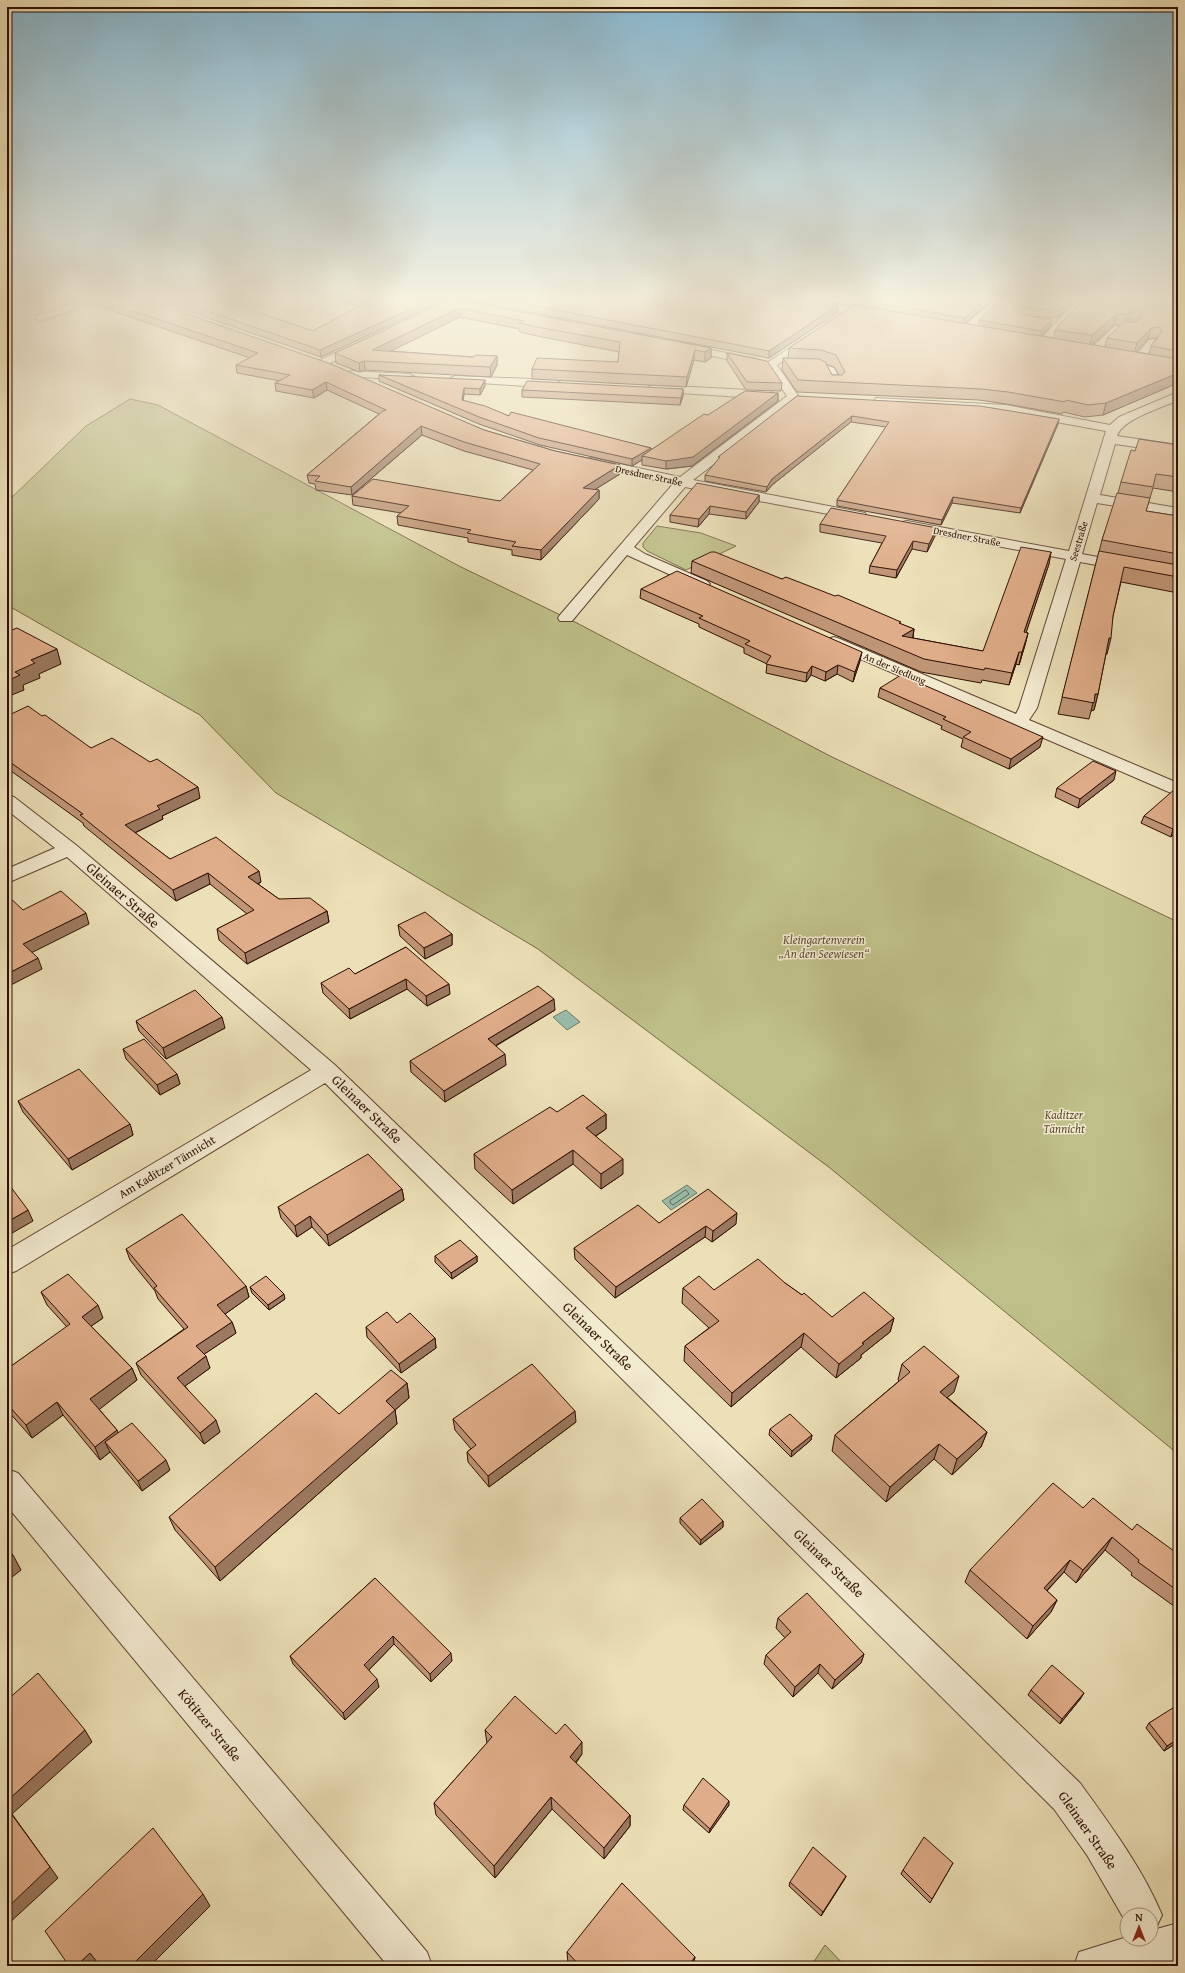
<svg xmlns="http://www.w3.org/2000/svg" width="1185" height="1973" font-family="'Gentium Book Plus',serif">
<rect width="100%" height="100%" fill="#ece0b7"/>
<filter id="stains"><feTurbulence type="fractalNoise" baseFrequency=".005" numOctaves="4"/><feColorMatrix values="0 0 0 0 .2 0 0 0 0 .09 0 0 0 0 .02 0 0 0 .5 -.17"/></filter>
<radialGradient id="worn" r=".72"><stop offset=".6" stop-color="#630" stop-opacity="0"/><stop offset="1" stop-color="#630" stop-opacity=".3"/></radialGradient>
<path fill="#bfc089" stroke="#766746" d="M130,399L158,405L461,567L575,622L830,756L1178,922V1454L830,1168L538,949L276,793L200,715L7,605V502L86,426Z
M657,526L701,533L736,546L686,570L647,551L643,547V543Z
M825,1945L845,1966H811Z"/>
<path fill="#99bdac" stroke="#6e7768" d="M566,1010L580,1022L567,1030L553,1017Z
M687,1185L697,1193L671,1210L662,1201Z"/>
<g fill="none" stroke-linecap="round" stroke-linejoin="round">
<path stroke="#636657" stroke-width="1" d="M686,1190L689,1194L673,1205L670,1203V1201Z"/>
<g stroke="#5d422f" stroke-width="2">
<path id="minor" d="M81,300H95L94,302L44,320L40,321L35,318L36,316Z
M432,300H453L479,305L480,307L475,310L437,303Z
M786,300H808L876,312L881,315L876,318L791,303Z
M994,300H1005L970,332H962L961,330L962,328Z
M1076,304L1098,308L1099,310L1094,313L1078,311L1047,345H1039L1038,343L1039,341L1072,305Z
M1131,323L1136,326L1132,332H1121L1097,354H1089L1087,352L1089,350L1115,326H1125Z
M813,333L817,334L818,336L817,338L777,365L799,397L797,400L693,480L860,512L865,513L867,516L865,519L860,520L685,487L634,547L645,554L707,581L710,584L707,587H697L627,555L572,621H560L558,618L560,615L673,484L587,465L585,462L587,459L592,458L680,477L787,396L765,364Z
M1153,339L1157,340L1158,342L1157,344L1142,362H1134L1132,360L1134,358L1149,340Z
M362,341L366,342L367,344L366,346L326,365H318L316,363L318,361Z
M681,344L757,359L763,362L757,365L677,349L675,347L677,345Z
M800,363H820L834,368L842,384L836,388L832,386L825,372L818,369L796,368L794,366L796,364Z
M351,371L409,374L415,377L409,380L347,376L345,374Z
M455,376L556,380L562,384L556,388L451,381L449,379Z
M653,385L770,391L776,395L770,399L649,391L647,389L649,387Z
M1178,392V400C1162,408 1122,419 1117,436L1178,445V453L1115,444L1100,495L1178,508V516L1097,503L1082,554L1178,572V580L1080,562L1037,708L1029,720L1178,783V796L828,645L826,642L828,639L834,637L840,639L1016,714L1019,708L1066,559L907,529L902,528L900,525L902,522L907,521L1069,551L1106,431L1006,413L880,405L874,401L876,398L1006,405L1110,425L1119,417Z
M7,795L14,797L76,845L335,1065L1080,1783C1109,1823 1143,1869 1162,1915L1156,1928L1153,1930L1178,1923V1961L1161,1966H1074L1079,1952L1127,1937V1939H1151V1915H1127V1924L1087,1855L1054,1809L325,1083L16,1271L7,1274V1250L311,1070L67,857L7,883V869L55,848L7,810Z
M7,1469L18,1473L427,1952L432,1966H388L7,1506Z"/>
</g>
<use href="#minor" fill="#f3ebd0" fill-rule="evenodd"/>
<g stroke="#2d0e02" stroke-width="2.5">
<path id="rail" d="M1154,300L1178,304"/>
</g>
<use href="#rail" stroke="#f3ebd0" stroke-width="1.5" stroke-dasharray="5" stroke-linecap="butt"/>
</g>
<path fill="#c09576" stroke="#2d0e02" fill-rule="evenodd" d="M91,300H147L484,430L555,451L620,465V474L594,490H599V499L541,560L512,555V550L468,542V538L398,525L397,516L401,513L353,505L352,496L500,501L533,470L464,451L422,435L352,495L316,490L315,484L309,483L307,475L379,414L327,390L314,398L276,391L275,383L280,381L237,373L236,365L250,358L92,304Z
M156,300H281L249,309L313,331L360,306L332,300H436V304L321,357Z
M449,300L711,348V358L705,362L694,360L686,387L532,379V369L618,362L619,352L537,336L520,332L519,329L460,317L390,351L473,357L497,356V365L491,377L365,370L360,372L336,363L335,353Z
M466,300H807L837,313L769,358Z
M816,300H992L965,323L978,326L979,320L1001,300H1124L1178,308V383L1103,415L1085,417L1063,412L1062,414L1006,404L979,400L797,392L782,370L783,358H788L789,348L852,306ZM1075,304H1079L1055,330L1054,338L1042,336L1050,327L1031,316L1057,318ZM1129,320H1137L1136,322H1127ZM1114,325H1122L1107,338L1105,347L1092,345ZM1157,338L1151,346L1149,354L1136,352L1148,339ZM826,364L834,367L839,375H832Z
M727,353L782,383L781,391L746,390L727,361Z
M379,375L485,386L480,395L464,394L463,401L509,416L651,448V450L708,415L778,393V401L692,466L666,469L642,465V460L632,466L540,445L479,424L379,381Z
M683,389V396L680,405L522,397V390Z
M797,396L1058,424L1020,513L952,503L941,525L837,506V500L886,427L851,422L772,485L766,492L705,481V475Z
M1178,445V492L1153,488L1146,511L1178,516V593L1121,582L1113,616L1107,654H1106L1098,694L1094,710L1091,711L1089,719L1058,714L1102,540L1118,493L1121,482L1135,451Z
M759,495V502L746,519L709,514L698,527L670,522V515Z
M820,524L937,528L935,536L927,552L912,549L896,578L869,573L870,566L882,543L820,532Z
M1051,552L1049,564L1026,632L1028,633L1025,645L1019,665L1016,664L1009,685L982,680L981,683L921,672L691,573L692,561L782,579L914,629L913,638L983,651Z
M641,589L860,661L853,682L837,674L825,681L811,675L806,682L766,673L767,664L744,653V648L699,627V624L640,598Z
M880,688L1040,747L1009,769L961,747L963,739L941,729L942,726L878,697Z
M7,716L91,748L200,798L162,816L163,819L135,833L170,859L261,882L258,884L279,899L327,911L329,922L247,964L219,940L217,929L247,914L210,884L176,901L84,826L83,823L7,768Z
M1114,780L1078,808L1055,797L1057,788Z
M1178,789V830L1171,837L1141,823L1144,816Z
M398,925L452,934V945L425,959L400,936Z
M406,947L450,994L427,1006L407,989L350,1019L323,993L321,983L355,974Z
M555,1010L496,1046L506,1065L445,1102L411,1072L410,1061Z
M136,1021L225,1028L166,1059L139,1031Z
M123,1049L177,1074L180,1084L160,1095L126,1059Z
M18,1101L130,1124L133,1135L72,1170L23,1112Z
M557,1112L606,1114V1129L596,1136L623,1174L601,1189L573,1164L513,1204L475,1169L474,1154Z
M402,1189L404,1200L329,1246L312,1227L297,1237L281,1218L278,1207Z
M659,1223L736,1224L712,1242L705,1237L615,1298L575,1259L574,1248Z
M126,1249L246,1286L249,1297L225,1314L232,1322L236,1333L204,1354L210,1368L185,1386L220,1432L204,1444L141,1375L136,1363L184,1329L158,1299L155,1291L130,1260Z
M435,1256H477V1262L452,1279L435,1262Z
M785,1283L802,1295L832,1317L894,1318L890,1332L861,1355V1358L836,1378L801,1347L731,1407L684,1361L685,1346L709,1328L682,1303L683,1288L714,1290Z
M250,1287L285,1299L269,1310L252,1293Z
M41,1292L103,1318L91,1326L132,1368L137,1380L99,1409L117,1430L118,1433L170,1470L142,1491L110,1452L100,1460L63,1415L32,1438L7,1410V1369L67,1327L47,1305Z
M397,1323L435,1338L436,1348L401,1373L367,1337L366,1327Z
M902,1364L954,1392L947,1397L987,1432L981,1447L952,1475L934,1459L886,1502L832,1451L835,1435L899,1381L898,1380Z
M407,1383L409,1398L395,1410L397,1424L220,1581L175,1530L169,1517L339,1414Z
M453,1419L576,1422L489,1487L468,1462L467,1452L471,1449L455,1430Z
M770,1429L812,1435L811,1440L791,1457L769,1435Z
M1083,1508L1132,1530L1178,1554V1609L1131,1575L1132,1573L1105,1550L1076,1583L1064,1572L1047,1591L1057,1600L1051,1612L1027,1639L965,1582L970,1570Z
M680,1518L723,1521V1527L700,1545L680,1523Z
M375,1578L452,1661L431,1682L394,1644L369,1670L379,1687L345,1720L293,1664L290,1656Z
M778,1618L864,1654L861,1663L832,1689L818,1673L793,1697L764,1664L766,1655L785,1638L776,1628Z
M1031,1690L1081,1698L1060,1724L1028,1695Z
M1178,1708V1742L1164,1751L1146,1728L1149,1723Z
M485,1730L556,1734L582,1754L576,1763L630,1815V1826L604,1859L552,1809L495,1878L436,1815L434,1803L487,1743Z
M684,1805H729L709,1833L683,1810Z
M953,1863L930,1903L901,1874L903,1870Z
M846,1876L844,1880L821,1916L789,1886L790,1882Z
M567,1952L695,1957L693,1966H570L568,1963Z"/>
<path fill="#9c7960" stroke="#2d0e02" d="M255,300H281L238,313L237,305Z
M430,300H436V304L321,357L320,350Z
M985,300H992L963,325L964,318Z
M1072,300H1076L1075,304L1057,318L1059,311Z
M838,305L837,313L769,358V351Z
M459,308L460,317L373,360L372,350Z
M1132,310L1129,320L1124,324L1127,314Z
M1117,314L1114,325L1090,346L1092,335Z
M1052,320L1050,327L1039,338L1041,331Z
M1151,328L1148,339L1134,354L1137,343Z
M711,348V358L705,362V352Z
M695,350L694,360L686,387L687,377Z
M497,356V365L491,377L490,367Z
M364,361L365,370L360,372L359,363Z
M1178,373V383L1103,415L1106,403Z
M485,380V386L480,395V389Z
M326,382L327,390L314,398L312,390Z
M464,388V394L462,407V400Z
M683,389V396L680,405L681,398Z
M778,393V401L692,466L666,469V461Z
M852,416L851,422L772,485L766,492L767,487L772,479Z
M1059,419L1058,424L1020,513L1021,508Z
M421,426L422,435L352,495L351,487Z
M651,448V455L642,456V460L632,466V459Z
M620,465V474L583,497V488Z
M599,490V499L541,560V550Z
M759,495V502L746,519V512Z
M953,497L952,503L941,525L942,520Z
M710,506L709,514L698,527L699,519Z
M937,528L935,536L927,552L929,544Z
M913,541L912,549L896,578L897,570Z
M1051,552L1049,564L1022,645L1024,632Z
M914,629L912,641L902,636Z
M1028,633L1025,645L1019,665L1022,652Z
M1109,638H1111L1107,654H1104Z
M57,649L61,664L39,674L40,678L23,685L24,690L7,697V681L15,672L31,660Z
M862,652L860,661L853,682L855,672Z
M1019,652L1016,664L1009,685L1012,673Z
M838,665L837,674L825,681L826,672Z
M812,666L811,675L806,682L807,673Z
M1095,694H1098L1094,710L1091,711Z
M1043,737L1040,747L1009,769L1011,759Z
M1116,771L1114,780L1078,808L1080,799Z
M198,787L200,798L162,816L163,819L128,836L125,825L157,806Z
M1178,825V830L1171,837L1173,829Z
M259,871L261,882L250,887L248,877Z
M208,873L210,884L176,901L173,890Z
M327,911L329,922L247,964L245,953Z
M86,913L89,924L27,955L23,944Z
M452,934V945L425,959L424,948Z
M38,958L42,969L7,987V974Z
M406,979L407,989L350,1019L349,1009Z
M449,984L450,994L427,1006L426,996Z
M554,999L555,1010L488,1050V1039Z
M222,1017L225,1028L166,1059L163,1048Z
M505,1054L506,1065L445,1102L444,1091Z
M177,1074L180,1084L160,1095L157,1085Z
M606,1114V1129L586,1142V1128Z
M130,1124L133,1135L72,1170L68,1159Z
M573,1150V1164L513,1204L512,1190Z
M623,1159V1174L601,1189V1174Z
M402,1189L404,1200L329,1246L327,1235Z
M28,1210L33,1221L7,1236V1222Z
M737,1213L736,1224L712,1242L713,1231Z
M310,1216L312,1227L297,1237L295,1226Z
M706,1226L705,1237L615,1298L616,1287Z
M477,1256V1262L452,1279L451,1273Z
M246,1286L249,1297L221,1317L217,1305Z
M284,1294L285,1299L269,1310L268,1305Z
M98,1305L103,1318L87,1329L82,1317Z
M894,1318L890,1332L861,1355V1358L836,1378L839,1364L862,1343Z
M232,1322L236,1333L200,1357L196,1346Z
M804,1333L801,1347L731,1407L732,1393Z
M435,1338L436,1348L401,1373L399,1364Z
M206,1356L210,1368L181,1389L177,1378Z
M132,1368L137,1380L96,1412L90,1399Z
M959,1376L954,1392L936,1407L940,1392Z
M407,1383L409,1398L395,1410L397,1424L220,1581L215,1567L386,1401Z
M57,1402L63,1415L32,1438L26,1425Z
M575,1411L576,1422L489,1487L488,1476Z
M216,1420L220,1432L204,1444L200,1433Z
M117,1430L122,1443L105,1442L110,1452L100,1460L95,1447Z
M987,1432L981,1447L952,1475L957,1459Z
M812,1435L811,1440L791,1457L792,1451Z
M939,1444L934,1459L886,1502L890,1487Z
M166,1460L170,1470L142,1491L138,1481Z
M723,1521V1527L700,1545L701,1540Z
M1112,1537L1105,1550L1076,1583L1083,1570Z
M13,1555L21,1570L7,1581V1559Z
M1070,1560L1064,1572L1038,1600L1044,1588Z
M1057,1600L1051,1612L1027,1639L1033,1626Z
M393,1636L394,1644L366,1673L364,1665Z
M451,1653L452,1661L431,1682L430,1674Z
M864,1654L861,1663L832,1689L835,1680Z
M820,1664L818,1673L793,1697L795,1687Z
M377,1679L379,1687L345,1720L343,1713Z
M1084,1693L1081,1698L1060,1724L1062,1719Z
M85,1730L92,1742L12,1814L58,1878L7,1925V1801Z
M1178,1739V1742L1164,1751L1167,1746Z
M582,1742V1754L570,1769V1757Z
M551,1797L552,1809L495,1878L494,1866Z
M729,1801V1805L709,1833L710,1829Z
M630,1815V1826L604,1859V1848Z
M846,1876L844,1880L821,1916L823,1912Z
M203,1894L210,1906L150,1966H131Z
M90,1953L99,1964L97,1966H76Z
M695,1957L693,1966H688Z"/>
<path fill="#dfad89" stroke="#2d0e02" d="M100,300H147L331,364L484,430L555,451L620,465L583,488L599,490L541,550L512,546L516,542L467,533L471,530L397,516L409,506L352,496L373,479L500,501L540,464L464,442L421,426L351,487L315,481L320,476L307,475L383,411L386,410L326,382L312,390L275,383L290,375L236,365L258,353Z
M176,300H255L237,305L313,331L370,300H367H430L320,350Z
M449,300H458L711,348L705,352L695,350L687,377L532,369L537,358L618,362L620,342L537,327L519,323L524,321L459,308L372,350L473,357L476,355L497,356L490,367L364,361L359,363L335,353Z
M504,300H807L838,305L769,351Z
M859,300H985L964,318Z
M1001,300H1072L1059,311L1020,307L1018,311L1020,314L1052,320L1041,331L979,320Z
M1103,300H1124L1178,308V351L1151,346L1162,332L1160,327L1151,328L1137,343L1107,338L1124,322H1136L1142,314L1140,310H1132L1127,314H1117L1092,335L1055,330L1081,302L1097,304Z
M854,305L1178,359V373L1106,403L1088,405L1066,400L1065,402L1008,392L981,389L798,380L783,358L819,359L825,362L832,375H842L845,372L836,355L821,350L789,348Z
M727,353L767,361L782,383L747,382Z
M379,375L485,380L480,389L464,388L462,400L485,406L509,416L511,412L651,448L632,459L539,438L479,417Z
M527,381L683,389L681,398L522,390Z
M745,391L778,393L693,457L666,461L642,456L704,414L708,415Z
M797,396L980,406L1059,419L1021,508L953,497L942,520L837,500L889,422L852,416L772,479L767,487L705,475L720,457H718Z
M1139,439L1178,445V477L1156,474L1153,487L1121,482L1131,450L1135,451Z
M697,483L759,495L746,512L710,506L699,519L670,515Z
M1117,493L1150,498L1146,511L1178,516V554L1102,540Z
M831,508L937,528L929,544L913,541L897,570L870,566L886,536L820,524Z
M1021,547L1051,552L1024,632L1028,633L1022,652H1019L1012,673L985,668L984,670L924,659L692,561L711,552H715L782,579L786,577L835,596L838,595L901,622L899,623L914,629L902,636L983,651Z
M1099,551L1178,565V577L1124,567L1113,616L1111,638H1109L1098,694H1095L1094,703L1062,697Z
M677,571L862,652L855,672L838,665L826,672L812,666L807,673L766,664L771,656L745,644L750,641L699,618L703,616L641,589Z
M17,628L57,649L31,660L35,663L15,672L20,675L7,681V632Z
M901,675L1043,737L1011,759L963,737L971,732L943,719L946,717L880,688Z
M28,706L42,716L45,715L91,748L112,738L150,762L157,759L198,787L157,806L160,809L125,825L170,859L216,837L259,871L248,877L279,899L310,898L327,911L245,953L217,929L254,910L208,873L173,890L80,815L83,814L7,760V716Z
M1093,761L1116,771L1080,799L1057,788Z
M1176,788L1178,789V825L1173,829L1144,816Z
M61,891L86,913L23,944L38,958L7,974V895L23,910Z
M425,912L452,934L424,948L398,925Z
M406,947L449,984L426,996L406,979L349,1009L321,983L349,968L355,974Z
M538,986L554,999L488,1039L505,1054L444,1091L410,1061Z
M195,990L222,1017L163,1048L136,1021Z
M144,1039L177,1074L157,1085L123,1049Z
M79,1069L130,1124L68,1159L18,1101Z
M583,1095L606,1114L586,1128L623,1159L601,1174L573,1150L512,1190L474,1154L550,1107L557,1112Z
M368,1154L402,1189L327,1235L310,1216L295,1226L278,1207Z
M7,1182L28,1210L7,1222Z
M708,1189L737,1213L713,1231L706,1226L616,1287L574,1248L638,1205L659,1223Z
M182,1214L246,1286L217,1305L232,1322L196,1346L206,1356L177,1378L216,1420L200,1433L136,1363L188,1327L154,1288L157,1286L126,1249Z
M460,1240L477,1256L451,1273L435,1256Z
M758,1259L785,1283L802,1295L804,1293L832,1317L864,1292L894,1318L862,1343L864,1344L839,1364L804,1333L732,1393L685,1346L719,1321L683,1288L699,1276L714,1290Z
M68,1274L98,1305L82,1317L132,1368L90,1399L117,1430L95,1447L57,1402L26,1425L7,1404V1369L70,1324L41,1292Z
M266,1276L284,1294L268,1305L250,1287Z
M387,1312L397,1323L410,1313L435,1338L399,1364L366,1327Z
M924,1346L959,1376L940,1392L987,1432L957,1459L939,1444L890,1487L835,1435L910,1372L902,1364Z
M532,1364L575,1411L488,1476L467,1452L476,1445L453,1419Z
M391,1370L407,1383L386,1401L395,1410L215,1567L169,1517L316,1393L339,1414Z
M790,1414L812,1435L792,1451L770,1429Z
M132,1423L166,1460L138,1481L105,1442Z
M1053,1483L1083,1508L1093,1498L1132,1530L1137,1524L1178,1554V1591L1138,1562L1139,1560L1112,1537L1083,1570L1070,1560L1044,1588L1057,1600L1033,1626L970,1570Z
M702,1499L723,1521L701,1540L680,1518Z
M7,1548L13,1555L7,1559Z
M375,1578L451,1653L430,1674L393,1636L364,1665L377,1679L343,1713L290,1656Z
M807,1593L864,1654L835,1680L820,1664L795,1687L766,1655L791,1632L778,1618Z
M1052,1665L1084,1693L1062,1719L1031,1690Z
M38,1673L85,1730L7,1801V1700Z
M515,1696L556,1734L565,1724L582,1742L570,1757L630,1815L604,1848L551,1797L494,1866L434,1803L492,1737L485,1730Z
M1176,1706L1178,1708V1739L1167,1746L1149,1723Z
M703,1778L729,1801L710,1829L684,1805Z
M7,1808L50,1867L7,1908Z
M153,1828L203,1894L131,1966H100L90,1953L76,1966H69L45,1931Z
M924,1837L953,1863L932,1899L903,1870Z
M813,1847L846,1876L823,1912L790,1882Z
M622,1883L695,1957L688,1966H580L567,1952Z"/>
<linearGradient id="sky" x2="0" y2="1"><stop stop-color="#88b8d0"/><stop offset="0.52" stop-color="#f6f1df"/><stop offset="1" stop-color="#f6f1df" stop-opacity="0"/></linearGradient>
<rect width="1185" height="576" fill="url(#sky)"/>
<g text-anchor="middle" stroke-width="3" stroke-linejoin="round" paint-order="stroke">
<g font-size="10" fill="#2d0e02" stroke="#f3ebd0">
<text transform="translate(649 475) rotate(12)" y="4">Dresdner Straße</text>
<text transform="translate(967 536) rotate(11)" y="4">Dresdner Straße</text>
<text transform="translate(1078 541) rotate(-73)" y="4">Seestraße</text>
<text transform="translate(895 668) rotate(23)" y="4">An der Siedlung</text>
</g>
<g font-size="12" font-style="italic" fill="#604c31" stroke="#f3ebd0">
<text x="824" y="944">Kleingartenverein<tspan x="824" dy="14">„An den Seewiesen“</tspan></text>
<text x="1064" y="1119">Kaditzer<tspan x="1064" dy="14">Tännicht</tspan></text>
</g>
<g font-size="12" fill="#2d0e02" stroke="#f3ebd0">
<text transform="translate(167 1167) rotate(-31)" y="4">Am Kaditzer Tännicht</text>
</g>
<g font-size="14" fill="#2d0e02" stroke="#f3ebd0">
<text transform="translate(123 895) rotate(41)" y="5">Gleinaer Straße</text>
<text transform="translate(367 1109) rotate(44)" y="5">Gleinaer Straße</text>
<text transform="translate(598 1336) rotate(44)" y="5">Gleinaer Straße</text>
<text transform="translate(829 1563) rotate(44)" y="5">Gleinaer Straße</text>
<text transform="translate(210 1725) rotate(50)" y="5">Kötitzer Straße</text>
<text transform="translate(1088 1830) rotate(55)" y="5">Gleinaer Straße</text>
</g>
</g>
<rect width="1185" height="1973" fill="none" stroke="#ece0b7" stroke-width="24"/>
<rect x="8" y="8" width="1169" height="1957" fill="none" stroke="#2d0e02" stroke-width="2"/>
<rect x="12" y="12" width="1161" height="1949" fill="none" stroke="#2d0e02"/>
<g transform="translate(1139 1927)"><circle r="19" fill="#f3ebd0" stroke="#a4937e"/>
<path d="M0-3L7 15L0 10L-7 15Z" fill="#8f2418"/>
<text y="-6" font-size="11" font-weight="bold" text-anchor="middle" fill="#2d0e02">N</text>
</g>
<rect width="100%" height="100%" filter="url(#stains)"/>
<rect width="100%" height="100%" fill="url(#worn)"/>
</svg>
